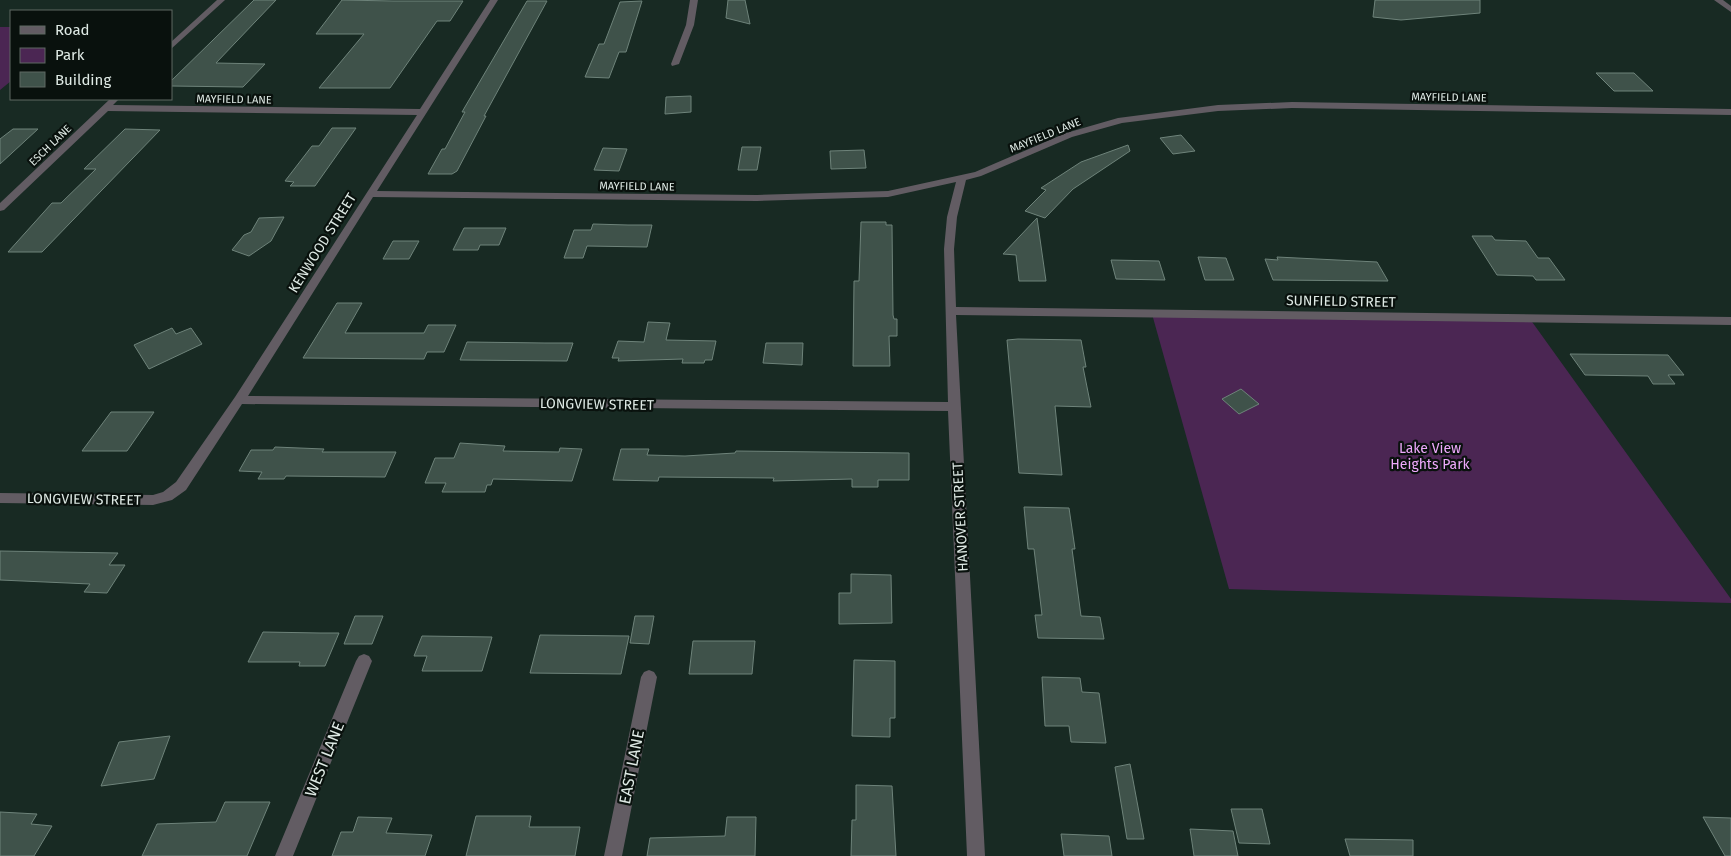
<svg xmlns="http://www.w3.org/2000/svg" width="1731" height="856" font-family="'Fira Sans',sans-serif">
<rect width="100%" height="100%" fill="#182a23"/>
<path fill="#4b2653" d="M0,27H11V81L0,90Z
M1152,314L1530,319L1731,599V603L1229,589Z"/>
<path fill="#3f524a" stroke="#6e837a" d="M254,0H276L216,63L265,64L243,87L171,86V81Z
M342,0L393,1H463L450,21H437L390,88H319L364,34H316Z
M728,0H745L750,24L726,18Z
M1375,0H1480V13L1401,20L1373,17Z
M527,1H547L484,116H486L457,171L452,174H428L442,149H445L465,112H462Z
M642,1L626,52H619L609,78L585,77L599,44H604L620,2Z
M1596,73H1634L1653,91H1614Z
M691,96V112L665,114L666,97Z
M332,128H356L315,186H290L294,182L285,181L312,146H319Z
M13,129H38L0,164V139Z
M125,129L160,130L42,252H8L52,203H61L96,169H84Z
M1181,135L1195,151L1173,154L1160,138Z
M1128,145L1130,151L1073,189L1045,218L1025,211L1046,190L1041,188L1081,162Z
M742,147H761L757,170H738Z
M603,148L627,149L619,171L594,170Z
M864,150L866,168L831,169L830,151Z
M284,217L271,241L249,256L232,250L244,235L251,232L259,218Z
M1037,218L1046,281H1019L1016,255L1003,254Z
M861,222H886V225H892L893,315L894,319H897V336H889L890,366H853L854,281H859Z
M593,224L628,225H652L647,247L587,246L583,258H564L574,230H591Z
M464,228H506L499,245H480L478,250H453Z
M1472,236H1492L1495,240L1526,241L1538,258H1549L1565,280H1536L1533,276L1497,275Z
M393,241H419L409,259H383Z
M1198,257L1226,258L1234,280H1205Z
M1277,257L1377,262L1388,281L1273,280L1265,259L1278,260Z
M1111,260L1159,261L1165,280L1116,279Z
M337,303H362L345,333H424L428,325H456L444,352H427L424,359L303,358Z
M648,322L670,323L666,340L716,341L712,360H705L704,363H682L683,359L618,361L619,358H612L618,341L644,342Z
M172,328L176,334L191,328L202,344L149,369L134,345Z
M1018,339L1081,340L1086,367H1083L1091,407L1055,406L1062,475L1019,473L1007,340Z
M467,342L545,343H573L567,361L460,360Z
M766,343H803L802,365L763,363Z
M1570,354L1668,355L1684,375H1668L1675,384H1653L1648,376L1585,375Z
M1241,389L1259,404L1239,414L1222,399Z
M111,412H154L127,451H82Z
M460,443L505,446L503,451L559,452L560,448L582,449L572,481L493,479L491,485H487L485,492H442L446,483H425L435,458H454Z
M275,447L324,449L322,452H396L385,477L286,476L284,479H258L262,472L239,471L251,450H273Z
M621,449H649L647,455L685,456L735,453L736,451L909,453V480H878V487H852V479L773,481L774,478L659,477L658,481L613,480Z
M1024,507L1069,508L1075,549H1072L1081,616L1100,617L1104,639L1038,638L1035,615H1042L1034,549H1028Z
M0,551L118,553L109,565H125L107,593L84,592L90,584L0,580Z
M851,574L891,575L892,623L839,624V593H851Z
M355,616H383L372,644H344Z
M635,616H654L649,644L630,643Z
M263,632L320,633H339L325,666H299L300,662H248Z
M540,635L629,636L621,674L530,673Z
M422,636L492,637L482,671H422L427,656H414Z
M693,641H755L752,674H689Z
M854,660L895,661V718H890V737L852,736Z
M1042,677L1080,678L1082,692L1099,693L1106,743L1071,742L1069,726H1045Z
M170,736L154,779L101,786L119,742Z
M1130,764L1144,839H1127L1115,767Z
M856,785L892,786L896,856H851L852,820H856Z
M225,802H270L247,856H142L157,824L216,822Z
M1231,809H1262L1270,844L1239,843Z
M0,812L37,814L31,824L52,826L34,856H0Z
M476,816H531L529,827H580L575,856H466Z
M358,817L392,818L386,833L432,835L425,856H332L341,832H353Z
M727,817H756L755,856H647L650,838L725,836Z
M1703,817L1731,818V856H1725Z
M1190,829L1233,831L1238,856H1194Z
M1061,834L1109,836L1112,856H1064Z
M1345,839L1413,840V856H1350Z"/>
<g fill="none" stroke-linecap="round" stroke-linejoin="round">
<path fill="#625c63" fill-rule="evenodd" d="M217,0H225L171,49V42Z
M490,0H498L377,191L757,195L888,191L975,172L1066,133L1118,118L1218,105L1292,102L1731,109V115L1292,108L1218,111L1122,123L1072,137L981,176L966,180L957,217L954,249L956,307L1731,317V325L956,315L985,856H967L948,411L242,404L186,490L172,500L153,505L0,503V493L153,495L163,492L176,482L235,397L417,115L108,111L4,210L0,211V203L110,99H119L113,105L420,109ZM956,182L947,217L944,249L948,402L248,396L373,197L757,201L888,197Z
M690,0H698L694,25L679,64L672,66L671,64L686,25Z
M1714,0H1723L1731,6V12Z
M364,654L369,656L372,661L293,856H275L356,661L359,656Z
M649,670L654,672L657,677L622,856H604L641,677L644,672Z"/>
</g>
<g text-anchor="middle" stroke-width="4.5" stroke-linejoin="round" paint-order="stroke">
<g font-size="11" fill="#dfeae5" stroke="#09110d">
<text transform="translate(1449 97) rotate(1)" y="4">MAYFIELD LANE</text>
<text transform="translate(234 99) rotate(1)" y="4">MAYFIELD LANE</text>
<text transform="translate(1045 135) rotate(-22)" y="4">MAYFIELD LANE</text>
<text transform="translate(50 145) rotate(-44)" y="4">ESCH LANE</text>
<text transform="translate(637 186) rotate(1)" y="4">MAYFIELD LANE</text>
</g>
<g font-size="14" fill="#dfeae5" stroke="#09110d">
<text transform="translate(322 243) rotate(-58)" y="5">KENWOOD STREET</text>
<text transform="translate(1341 301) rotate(1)" y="5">SUNFIELD STREET</text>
<text transform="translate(597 404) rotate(1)" y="5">LONGVIEW STREET</text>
<text transform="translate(84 499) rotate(1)" y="5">LONGVIEW STREET</text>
<text transform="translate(960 517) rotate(-93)" y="5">HANOVER STREET</text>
</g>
<g font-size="14" fill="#eea9fc" stroke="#09110d">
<text x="1430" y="453">Lake View<tspan x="1430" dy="16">Heights Park</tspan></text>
</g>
<g font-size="16" fill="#dfeae5" stroke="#09110d">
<text transform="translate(324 759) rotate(-68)" y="6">WEST LANE</text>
<text transform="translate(631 767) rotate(-79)" y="6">EAST LANE</text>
</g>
</g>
<rect x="10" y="10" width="162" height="90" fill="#09110d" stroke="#5f6863"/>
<rect x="20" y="26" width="25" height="8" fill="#625c63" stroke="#5f6863"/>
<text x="55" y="35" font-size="15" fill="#dfeae5">Road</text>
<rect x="20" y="48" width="25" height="15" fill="#4b2653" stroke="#5f6863"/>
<text x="55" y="60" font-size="15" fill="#dfeae5">Park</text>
<rect x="20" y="72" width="25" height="15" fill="#3f524a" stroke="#5f6863"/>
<text x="55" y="85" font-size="15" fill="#dfeae5">Building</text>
</svg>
